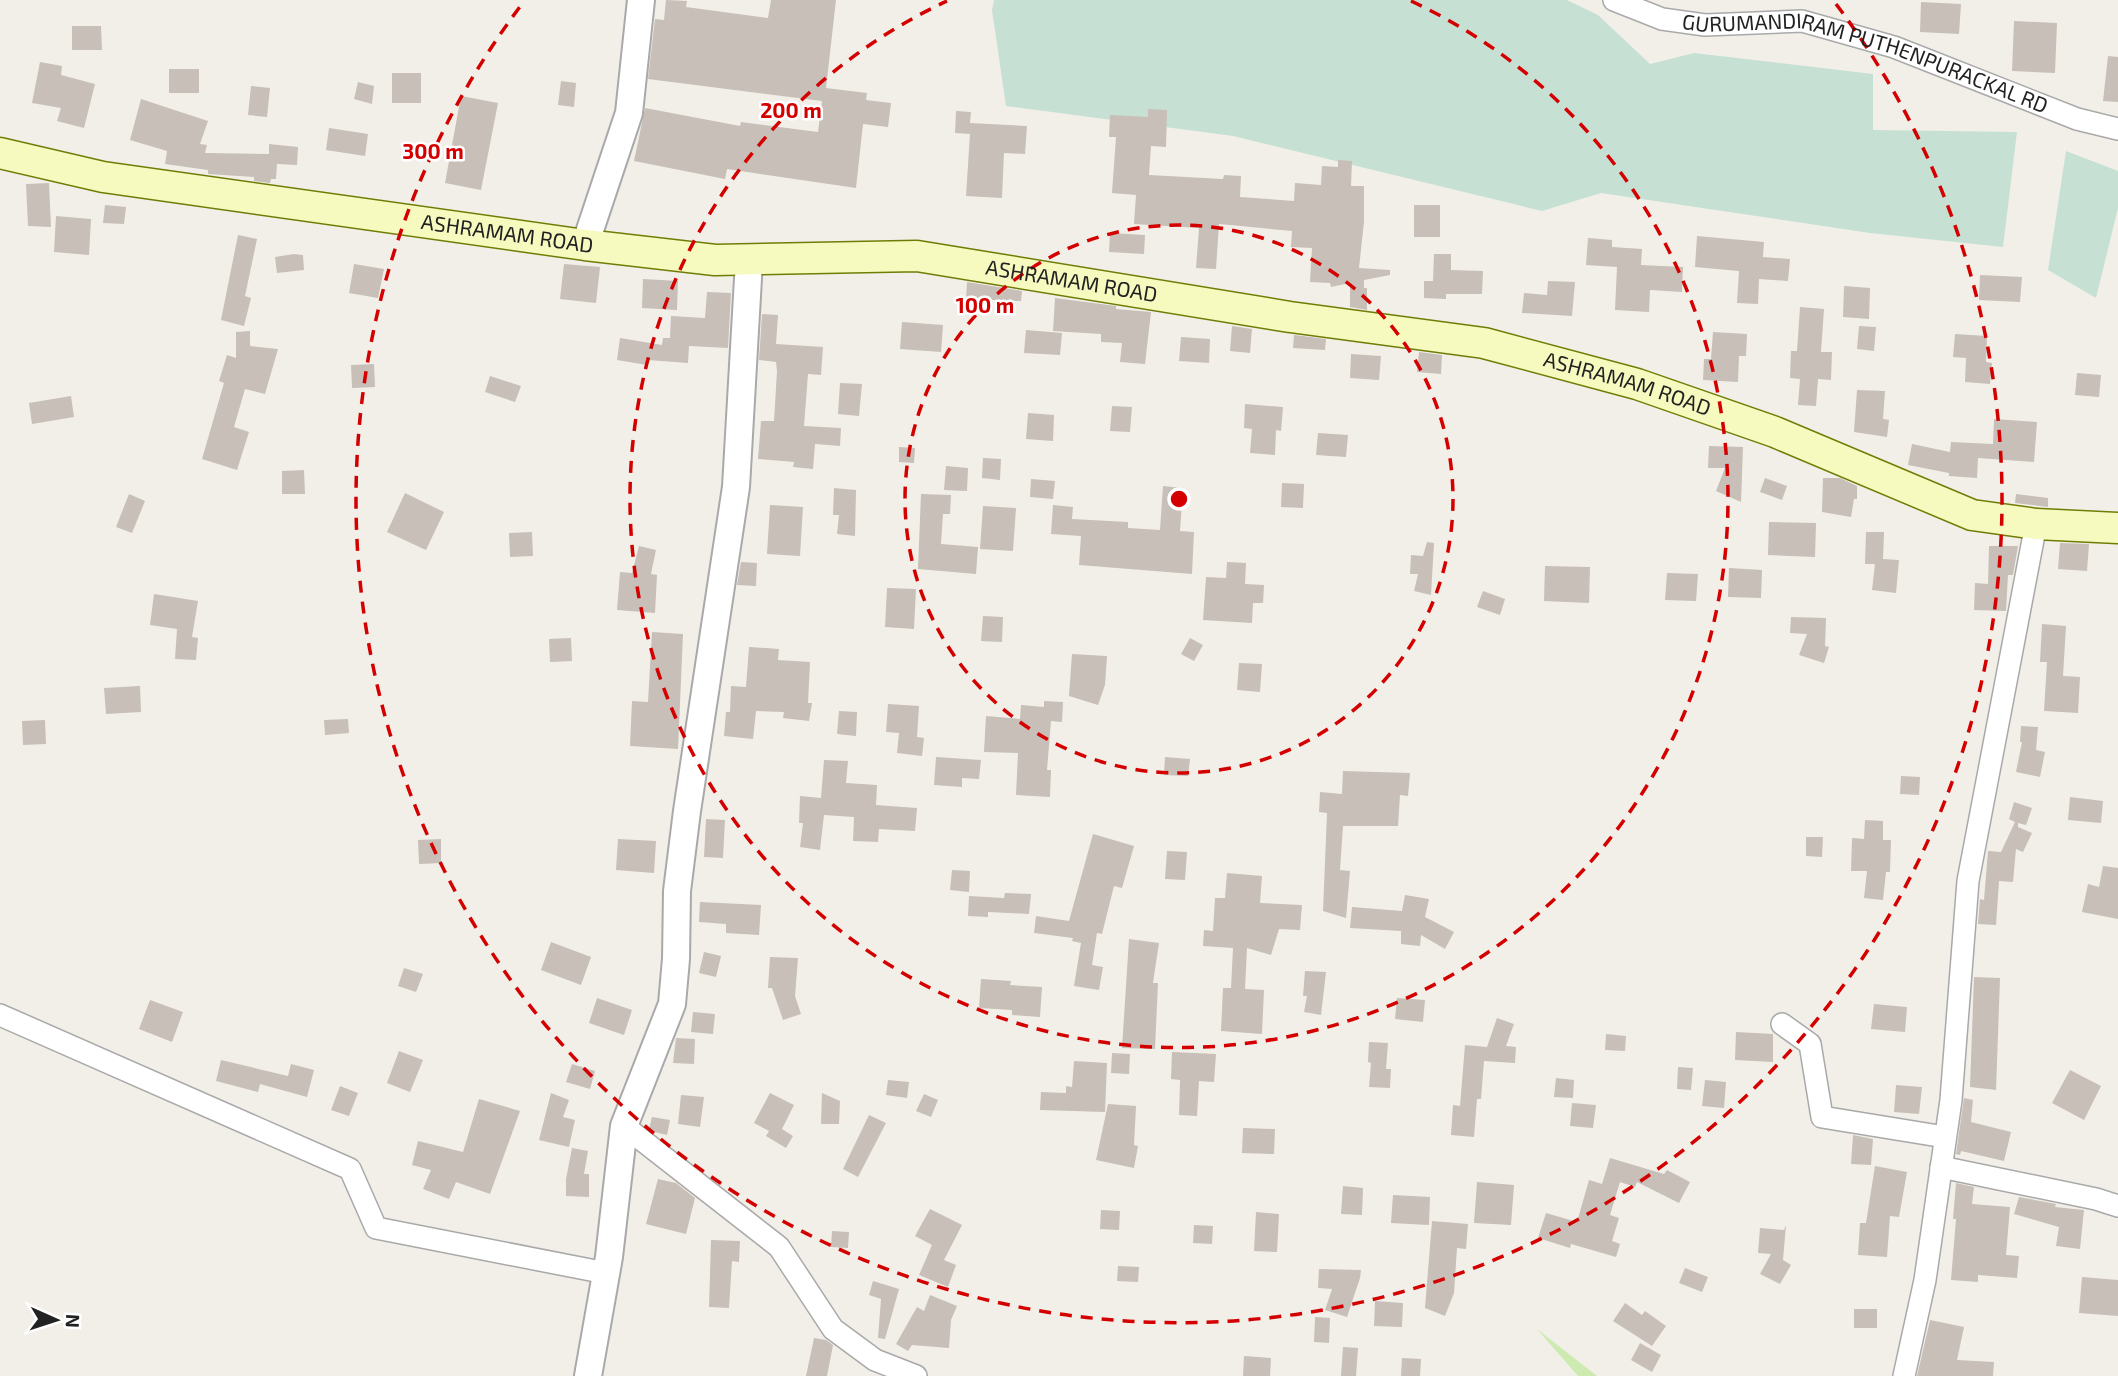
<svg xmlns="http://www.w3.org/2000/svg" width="2118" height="1376" font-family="'Exo 2',sans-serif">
<rect width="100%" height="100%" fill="#f2efe9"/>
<path fill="#cdebb0" d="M1537,1329L1597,1376H1578Z"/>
<path fill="#c6e0d4" d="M994,0H1567L1598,15L1650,64L1694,53L1873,74V130L2017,132L2003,247L1870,233L1601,193L1542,211L1233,136L1006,106L992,10Z
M2066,151L2118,171V208L2096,298L2048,270Z"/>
<path fill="#c7bfb8" d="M666,0L687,1L686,7L768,18L771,0H836L826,88L867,93L866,100L891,103L888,127L863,124L856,188L727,169L725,179L634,161L645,108L740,126L741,122L818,132L822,101L648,79L655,19L664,20Z
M1921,2L1961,4L1959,34L1920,32Z
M2014,21L2057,23L2055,73L2012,71Z
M72,26H101L102,50H72Z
M2108,56L2118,57V102L2103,101Z
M40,62L62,66L61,75L95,84L84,128L57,121L61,108L32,103Z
M169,69H199V93H169Z
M392,73H421V103H392Z
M561,81L576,83L574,107L558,105Z
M358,82L374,86L372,104L354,99Z
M251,86L270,88L267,117L248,115Z
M461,96L498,103L481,190L445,183Z
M141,99L208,121L200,144L207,145L205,153L269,154V144L298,147L297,165L277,164L276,179H271L270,183L254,181V177L208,174V170L165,164L167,151L130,140Z
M1148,109L1167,110L1166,147L1151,146L1149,175L1223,179L1224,175L1241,176L1240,197L1294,201L1295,183L1321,185L1322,166L1338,167V160L1352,161L1351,186H1364V222L1359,268L1390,270V275L1364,280V288H1367V310L1350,307V283L1331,287L1330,283L1310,282L1312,248L1291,247L1292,231L1219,224L1216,269L1196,268L1199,228L1134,224L1136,195L1112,193L1116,137H1109L1110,115L1148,117Z
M956,111L971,112L970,123L1027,126L1025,154L1004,153L1002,198L966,196L970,134L955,133Z
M329,128L368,134L365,156L326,150Z
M49,183L51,227L28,226L26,184Z
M105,205L126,207L124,224L103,223Z
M1414,205H1440V237H1414Z
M56,216L91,219L89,255L54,252Z
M1110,233L1145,235L1144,254L1109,252Z
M238,235L257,239L245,296L251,298L244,326L221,320Z
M1697,236L1764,242L1763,257L1790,259L1788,281L1759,279L1758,304L1737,303L1739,271L1695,267Z
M1588,238L1612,240V247L1642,249L1641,265L1683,267L1682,292L1650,290L1649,312L1615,310L1617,267L1586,265Z
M294,254L303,255L304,270L277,273L275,257Z
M1434,254H1451V270L1483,271L1482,294H1446V299L1424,298V281H1433Z
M354,264L384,269L378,298L349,293Z
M564,264L600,267L596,303L560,299Z
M1980,275L2022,277L2020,302L1979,300Z
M643,279L678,281L677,310L642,308Z
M1548,281L1575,282L1572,316L1522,313L1524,293L1547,295Z
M967,282L1022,291L1021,301L966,299Z
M1844,286L1870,288L1869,319L1843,317Z
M707,292L731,293L728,348L689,346L688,363L648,360L647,365L617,360L620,338L662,345L663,338H670L671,316L705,318Z
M1055,298L1116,306V309L1151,312L1145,364L1120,362L1122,343L1101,342V334L1053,331Z
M1800,307L1824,309L1821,352H1832L1831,380L1818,379L1816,406L1798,405L1800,379L1790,378L1791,351H1797Z
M762,314L778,315L776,344L823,347L821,375L808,374L804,426L841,428L840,446L815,444L813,469L793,467L794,462L758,459L761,421H774L777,371L776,362L759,360Z
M902,322L943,325L941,352L900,349Z
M1232,326L1252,329L1250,353L1230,351Z
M1859,326L1876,327L1874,351L1857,349Z
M1026,330L1062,333L1060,355L1024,353Z
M250,331V346L278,349L265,394L245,389L234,427L249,432L237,470L202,459L224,383L219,381L227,355L236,358V332Z
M1713,332L1747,334L1746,356H1739L1738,382L1703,380L1704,359H1711Z
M1955,334L1987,336L1986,362L1992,363L1990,384L1965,382L1966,358L1953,357Z
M1294,335L1326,339L1325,350L1293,348Z
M1181,337L1210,339L1209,363L1179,361Z
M1419,352L1442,355L1441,374L1417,372Z
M1351,354L1381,356L1379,380L1350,378Z
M374,364L375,387L352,388L351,365Z
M2077,373L2101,375L2099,397L2075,395Z
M490,376L521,386L515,402L485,392Z
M840,383L862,384L859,416L838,414Z
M1857,390L1885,391L1883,419L1889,420L1887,437L1854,432Z
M71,396L74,417L32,424L29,403Z
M1245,404L1283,407L1281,431L1276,430L1275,455L1250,453L1252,429L1244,428Z
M1112,406L1132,407L1130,432L1110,431Z
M1028,413L1054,415L1053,441L1026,439Z
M1994,419L2037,422L2034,462L1978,458L1977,478L1949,476V473L1908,465L1912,444L1950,452L1951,442L1993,444Z
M1318,433L1348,435L1346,457L1316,455Z
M1709,446L1743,447L1741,502L1716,491L1725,468H1708Z
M899,447L915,448L914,463L899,462Z
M983,458L1001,459L1000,480L982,478Z
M946,466L968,468L967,491L944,490Z
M304,470L305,494H282V471Z
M1765,478L1787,486L1782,500L1760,492Z
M1823,478H1840L1857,486V499H1854L1851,517L1822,512Z
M1031,479L1055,481L1053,499L1030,497Z
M1282,483L1304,484L1303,508L1281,507Z
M1163,486L1183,488L1180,531L1194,532L1192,574L1079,565L1081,536L1051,534L1053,505L1073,507L1072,519L1128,522V528L1160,530Z
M834,488L856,490L855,536L837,534L839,515H833Z
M405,493L444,512L426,550L387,532Z
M129,494L145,501L132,533L116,527Z
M921,494L951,495L950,514H943L941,544L978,547L976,574L918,569Z
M2016,494L2048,498V507L2015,503Z
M770,505L803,507L800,556L767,554Z
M983,506L1016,508L1013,551L980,549Z
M1769,522L1816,523L1815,557L1768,555Z
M532,532L533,556L510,557L509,533Z
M1866,532H1884L1883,559L1899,560L1896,593L1872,590L1875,564H1865Z
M1427,542L1434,543L1431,595L1414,591L1418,574H1410L1411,555L1423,556Z
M2060,543L2089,544L2087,571L2058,569Z
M639,546L656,550L651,574L657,575L655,613L617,610L620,572L632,573Z
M1989,546H2018L2013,575H2008L2006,611L1974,610L1975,583L1988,584Z
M741,562L757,563L756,586L737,585Z
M1227,562L1246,563L1245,584L1264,585L1263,603H1253L1252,623L1203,620L1206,577L1226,578Z
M1545,566L1590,567L1589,603L1544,601Z
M1729,568L1762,570L1761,598L1728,597Z
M1667,573L1698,574L1696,601L1665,600Z
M887,588L916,589L914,629L885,627Z
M1483,591L1505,599L1500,615L1477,607Z
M154,594L198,601L192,637L198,638L196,660L175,659L177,629L150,625Z
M983,616L1003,617L1002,642L981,641Z
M1791,617L1826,618L1825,646L1829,647L1824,663L1799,655L1807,634L1790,633Z
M2042,624L2066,626L2063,676L2080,677L2078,713L2044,711L2047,662H2040Z
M652,632L683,634L678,749L630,746L632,701L648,702Z
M571,638L572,661L550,662L549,639Z
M1190,638L1203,645L1194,661L1181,654Z
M749,647L779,649L778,660L810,662L808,703H812L809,721L783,718L784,712L756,711L753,739L724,736L726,712H730L731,686L746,687Z
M1072,654L1107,656L1105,685L1098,705L1069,696Z
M1239,663L1262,664L1260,692L1237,690Z
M140,686L141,712L106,714L104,688Z
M1044,701L1063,702L1062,722L1051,721L1047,770H1051L1050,797L1016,795L1018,753L984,752L986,716L1020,719L1021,705L1044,707Z
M888,704L919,706L917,737L924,738L922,756L897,753L899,733L886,732Z
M839,711L857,712L856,736L837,734Z
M348,719L349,733L325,735L324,720Z
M45,720L46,744L23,745L22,721Z
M2021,726L2038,727L2036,750L2045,752L2040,777L2016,772L2022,742H2020Z
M936,757L981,760L979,779L962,778V787L934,785Z
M1165,757L1190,759L1188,776L1164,775Z
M824,760L848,761L846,783L877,785L876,805L917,808L915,831L879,829L878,842L853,841L854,817L824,815L820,850L800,847L803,823H799L800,796L821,798Z
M1343,771L1410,773L1408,796L1400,795L1398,826H1343L1340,870L1350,871L1346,918L1323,911L1327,813L1319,812L1320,792L1342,794Z
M1901,776L1920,777L1919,795L1900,794Z
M2070,797L2103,801L2101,823L2068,820Z
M2014,802L2032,808L2026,825L2018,823V827L2032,833L2023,852L2016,849L2013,882L1999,881L1996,925L1978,924L1980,899L1984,900L1988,851L2001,852L2015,822L2009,819Z
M706,819L725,820L723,858L704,857Z
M1865,820L1883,821V840H1891L1890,872H1886L1883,900L1864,898L1867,871H1851L1852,838L1864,839Z
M1093,834L1134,846L1122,888L1114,886L1102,934L1097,933L1092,965L1103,967L1099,990L1074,986L1081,943L1072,941L1073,938L1034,933L1036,916L1069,921Z
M1806,837H1823L1822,857L1806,856Z
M441,839V863L419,864L418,840Z
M618,839L656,841L654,873L616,870Z
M1167,851L1187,852L1185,880L1165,879Z
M2103,866L2118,868V919L2082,912L2088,884L2099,887Z
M952,870L970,871L969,892L950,890Z
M1227,873L1262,876L1260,903L1302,905L1300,930L1279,929L1271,955L1247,948L1245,989L1264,990L1262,1034L1221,1031L1223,988H1231L1233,948L1203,946L1204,930L1213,931L1215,898H1225Z
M1005,893L1031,894L1029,914L988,912V917L968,916L969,896L1004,898Z
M1405,895L1429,899L1425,917L1454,932L1445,949L1421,935L1420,946L1401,944V931L1350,928L1352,907L1402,911Z
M700,902L761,905L759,935L726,933V924L699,922Z
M1129,939L1159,943L1153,983H1158L1155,1049L1122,1048Z
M551,942L591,957L581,985L541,970Z
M704,952L721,956L716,977L699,973Z
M770,957L798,958L795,996L801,1014L783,1020L772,988H768Z
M404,968L423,974L416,992L398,986Z
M1305,971L1326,972L1321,1015L1304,1012L1307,996H1303Z
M1974,977L2000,978L1996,1090L1970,1087Z
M981,979L1011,981L1010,985L1042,987L1040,1017L1012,1015V1010L979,1008Z
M597,998L632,1010L624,1035L589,1023Z
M1397,998L1425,1000L1423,1022L1395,1019Z
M150,1000L183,1012L172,1042L139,1029Z
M1874,1004L1907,1007L1905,1032L1871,1029Z
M693,1012L715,1014L713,1034L691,1032Z
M1497,1018L1514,1024L1506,1046L1516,1047L1515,1063L1484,1061L1481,1099H1477L1474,1137L1451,1135L1453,1105L1460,1106L1465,1045L1487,1047Z
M1736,1032L1773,1034V1062L1735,1060Z
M1606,1034L1626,1036L1625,1051L1605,1050Z
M676,1038L695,1039L694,1064L673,1063Z
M1369,1042L1388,1043L1386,1069H1391L1390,1088L1369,1087L1371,1063L1368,1062Z
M399,1051L423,1060L410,1092L387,1083Z
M1172,1052L1216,1054L1214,1082L1199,1081L1197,1116L1179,1115L1180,1080L1171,1079Z
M1112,1053L1130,1054L1129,1074L1111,1073Z
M221,1060L288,1076L291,1064L314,1070L307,1097L260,1084L258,1092L216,1081Z
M1074,1061L1107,1063L1105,1112L1040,1110L1041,1092L1066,1093V1086L1072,1087Z
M572,1064L595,1071L590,1089L566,1082Z
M1678,1067L1693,1068L1691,1090L1677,1089Z
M2070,1070L2101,1086L2084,1120L2052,1103Z
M1556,1078L1574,1080L1573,1098L1554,1097Z
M888,1080L909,1082L907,1098L886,1095Z
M1705,1080L1726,1082L1724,1108L1702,1106Z
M1896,1085L1922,1087L1919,1114L1894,1112Z
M340,1086L358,1093L349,1116L331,1110Z
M551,1093L569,1100L563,1117L575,1120L569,1147L539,1140Z
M770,1093L794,1105L782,1129L793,1136L786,1148L766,1136L769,1131L754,1123Z
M822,1093L840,1101L839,1124H821Z
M924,1094L938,1100L931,1117L916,1111Z
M681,1095L704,1097L700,1127L678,1124Z
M1964,1098L1973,1100L1971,1122L2011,1132L2004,1161L1961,1151L1960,1155L1956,1154Z
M479,1099L520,1111L490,1194L456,1182L449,1199L423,1189L431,1170L412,1165L418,1141L463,1152Z
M1572,1103L1596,1105L1593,1128L1570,1126Z
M1108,1104L1136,1106L1134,1145L1138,1146L1134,1168L1096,1160Z
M869,1115L886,1123L858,1177L843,1169Z
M652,1117L670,1120L667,1135L654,1132L649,1129Z
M1243,1128L1275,1129L1274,1154L1242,1153Z
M1853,1135L1873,1139L1871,1165L1851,1164Z
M572,1148L588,1151L584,1174H589V1197L566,1196V1179Z
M1610,1158L1664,1174L1667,1170L1690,1182L1679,1203L1637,1182L1635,1187L1620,1182L1610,1215L1619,1218L1612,1241L1620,1244L1616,1257L1571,1244L1570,1248L1538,1238L1546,1213L1577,1222L1589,1180L1602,1184Z
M1875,1166L1907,1172L1899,1217L1890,1216L1887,1257L1858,1255L1860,1223H1866Z
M658,1179L676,1183L695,1198L686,1234L646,1224Z
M1477,1182L1514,1185L1511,1225L1474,1223Z
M1956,1183L1974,1187L1972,1204L2010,1207L2006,1255L2019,1256L2017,1278L1978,1275V1282L1951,1280L1956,1219H1953Z
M1343,1186L1363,1188L1362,1215L1341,1214Z
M1393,1195L1430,1197L1429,1225L1391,1223Z
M2019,1197L2056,1204L2055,1207L2084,1210L2080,1249L2056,1246L2059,1227L2014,1214Z
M930,1209L962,1225L944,1260L956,1265L948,1287L919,1275L932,1245L915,1236Z
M1101,1210L1120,1211L1119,1230L1100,1229Z
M1256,1212L1279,1214L1277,1252L1254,1251Z
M1432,1221L1468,1224L1466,1249L1457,1248L1454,1293L1445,1316L1425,1308Z
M1194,1225L1213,1226L1212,1244L1193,1243Z
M1786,1225L1783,1260L1791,1265L1780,1284L1760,1274L1771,1254L1758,1253L1760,1228L1784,1230Z
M832,1231L849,1232L848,1248L831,1247Z
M711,1240L740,1241L739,1262L732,1261L729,1308L709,1307Z
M1118,1266L1139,1267L1138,1282L1117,1281Z
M1685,1268L1708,1277L1702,1292L1679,1283Z
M1319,1269L1361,1270L1360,1278L1347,1317L1325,1310L1332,1289L1318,1288Z
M2082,1277L2118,1280V1316L2079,1313Z
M873,1281L899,1289L885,1339L878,1338L881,1299L869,1295Z
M930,1295L957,1306L951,1320L949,1348L912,1345L908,1351L896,1344L917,1307L924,1311Z
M1375,1301L1403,1303L1402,1327L1374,1326Z
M1625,1303L1642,1315L1645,1311L1666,1326L1652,1346L1613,1321Z
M1854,1309H1877V1328H1854Z
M1315,1317L1330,1318L1329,1343L1314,1342Z
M1930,1320L1964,1327L1957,1360L1994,1362L1993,1376H1917Z
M814,1338L826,1340L833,1345L827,1376H806Z
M1640,1343L1661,1355L1652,1372L1631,1360Z
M1343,1347L1358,1348L1356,1376H1341Z
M1244,1356L1271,1358L1270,1376H1243Z
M1402,1358L1421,1359L1420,1376H1401Z"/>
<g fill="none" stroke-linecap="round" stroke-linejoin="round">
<g stroke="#a9a9a9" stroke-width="24">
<g id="minor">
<path id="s1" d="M1614,0L1662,19L1705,25L1802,21L1894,47L2077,119L2118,129"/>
<path d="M0,1015L350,1169L376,1228L606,1273"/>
<path d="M1782,1024L1810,1044L1822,1117L1945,1137"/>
<path d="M624,1126L779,1247L833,1329L875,1360L916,1376"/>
<path d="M1941,1167L2096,1199L2118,1206"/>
<path d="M1904,1376L1925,1280L1951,1100L1968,881L2036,524"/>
</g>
</g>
<g stroke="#a9a9a9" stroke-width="30">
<path id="tertiary" d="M585,245L629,113L641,0
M588,1376L609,1257L624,1126L672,1004L676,959L677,891L687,811L736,487L749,261"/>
</g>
<g stroke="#707d05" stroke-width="33">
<g id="secondary">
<path id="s2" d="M0,153L103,177L585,245L715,260L917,256L1290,317L1484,343L1637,384L1775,432L1972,515L2036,524L2118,528"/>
</g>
</g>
<use href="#minor" stroke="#fff" stroke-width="21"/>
<use href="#tertiary" stroke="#fff" stroke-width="26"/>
<use href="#secondary" stroke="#f7fabf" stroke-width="30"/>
</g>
<g fill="none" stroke="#d40000" stroke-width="3.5" stroke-dasharray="12 9">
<circle cx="1179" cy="499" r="274"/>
<path d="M1411 1A549 549 0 1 1 947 1"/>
<path d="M1836 4A823 823 0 1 1 522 4"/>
</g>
<g text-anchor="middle" stroke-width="5" stroke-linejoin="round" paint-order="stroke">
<g font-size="21" fill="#222" stroke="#fff">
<text dy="7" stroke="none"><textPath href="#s1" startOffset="262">GURUMANDIRAM PUTHENPURACKAL RD</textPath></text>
<text dy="7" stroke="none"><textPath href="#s2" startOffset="514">ASHRAMAM ROAD</textPath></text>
<text dy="7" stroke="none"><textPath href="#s2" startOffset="1082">ASHRAMAM ROAD</textPath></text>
<text dy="7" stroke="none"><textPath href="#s2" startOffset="1648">ASHRAMAM ROAD</textPath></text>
</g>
</g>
<circle cx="1179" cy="499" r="10" fill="#d40000" stroke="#fff" stroke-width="3.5"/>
<g font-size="21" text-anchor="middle" font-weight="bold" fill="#d40000" stroke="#fff" stroke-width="5" stroke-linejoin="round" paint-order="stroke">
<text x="791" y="118">200 m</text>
<text x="433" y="159">300 m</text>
<text x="985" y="313">100 m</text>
</g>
<g transform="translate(56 1320) rotate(93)" stroke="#ffffff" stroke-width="5" paint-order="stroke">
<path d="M0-5L12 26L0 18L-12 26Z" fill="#222222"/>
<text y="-10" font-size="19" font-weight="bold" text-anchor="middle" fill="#222222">N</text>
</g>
</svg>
